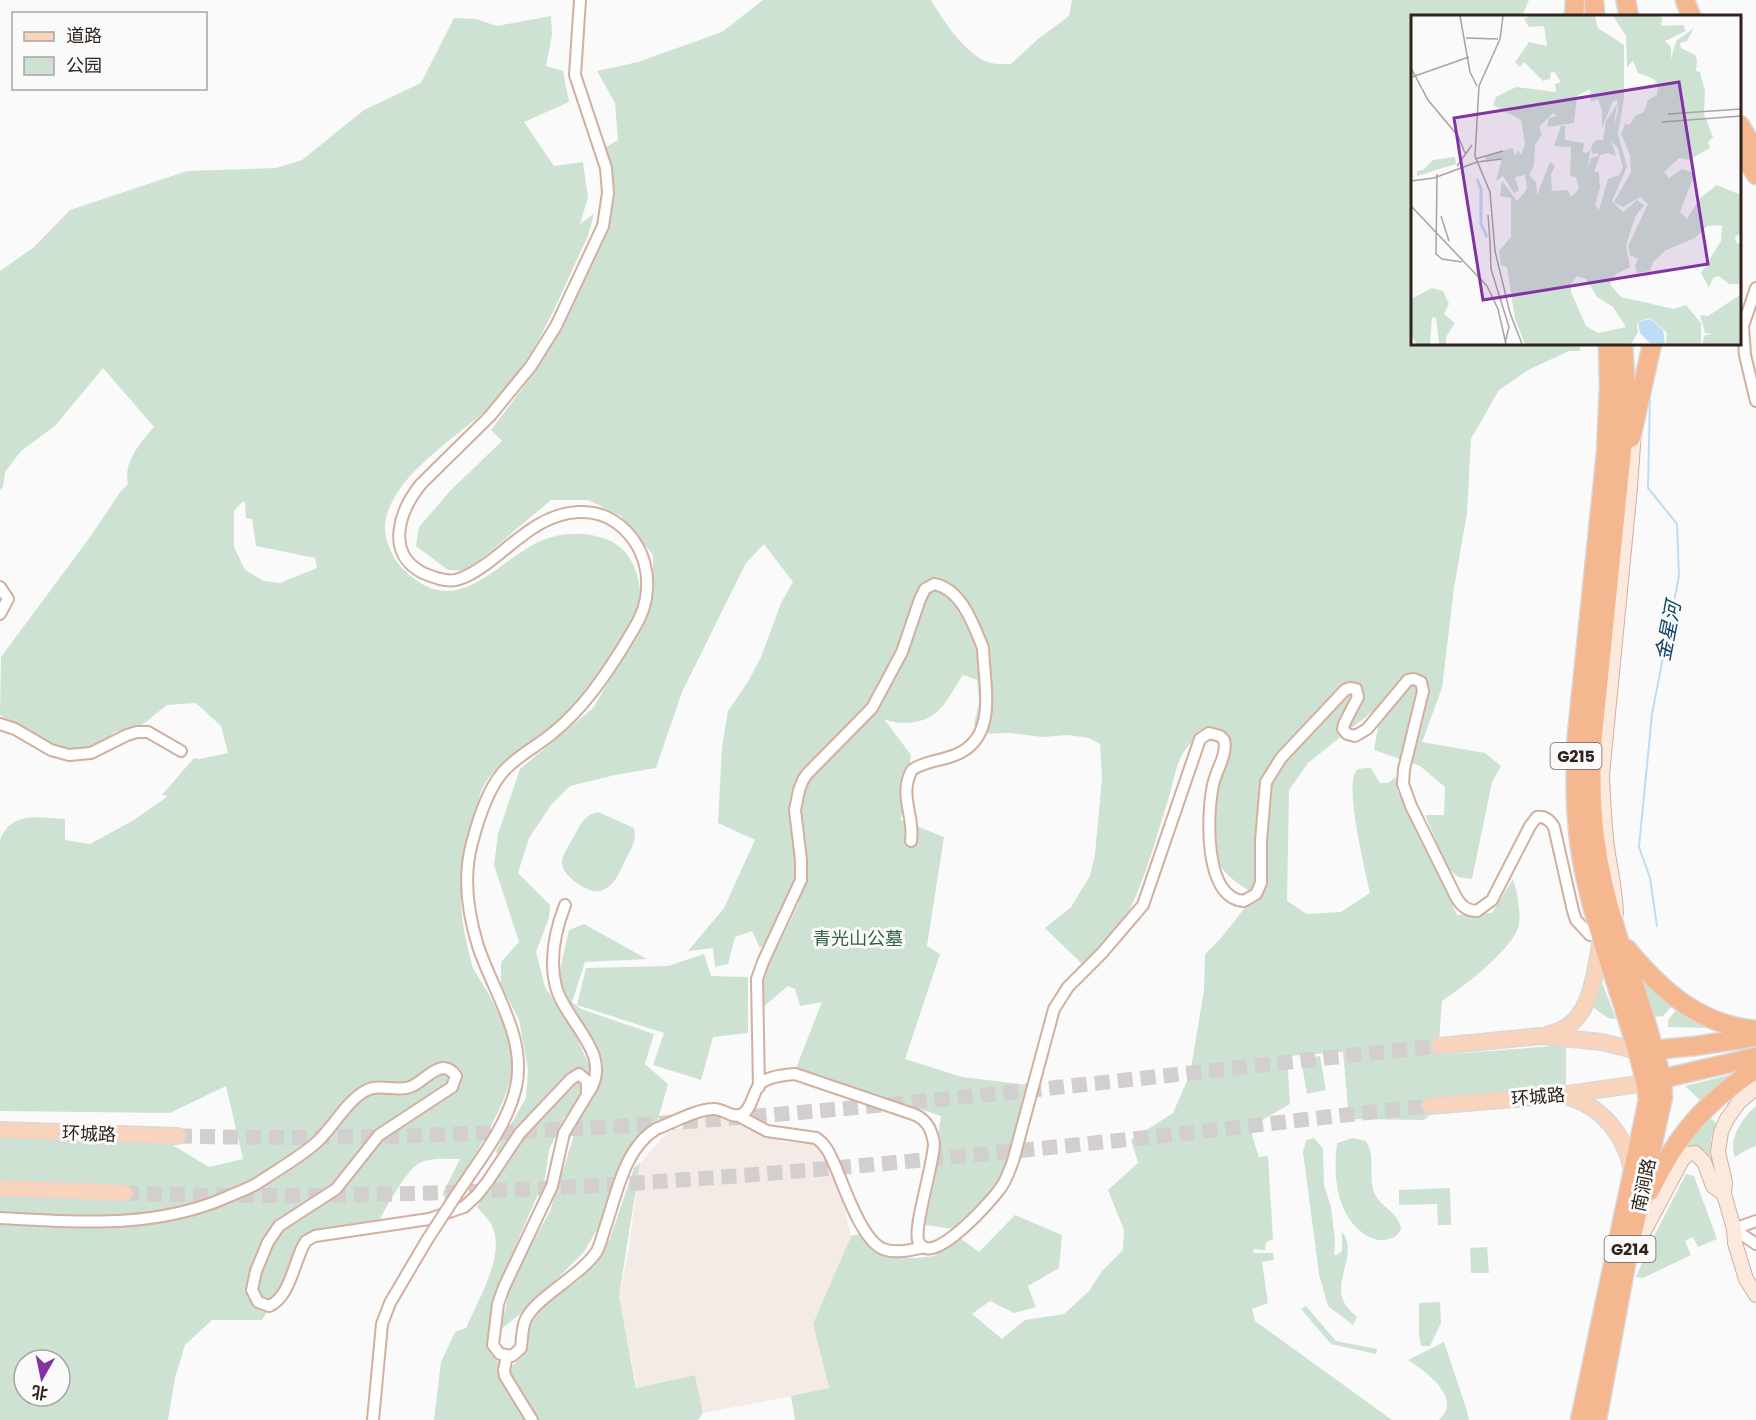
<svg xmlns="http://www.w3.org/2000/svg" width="1756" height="1420" font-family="Poppins,'Noto Sans SC',sans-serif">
<rect width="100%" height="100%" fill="#fafafa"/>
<path fill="#f4ebe7" d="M713,1114L743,1121L758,1132L782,1142L813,1144L820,1148L826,1156L838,1181L851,1236L813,1324L829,1389L703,1413L695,1375L637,1388L619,1296L629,1247L640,1163L667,1133Z"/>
<path fill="#cee2d3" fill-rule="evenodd" d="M763,0H931C943,20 962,49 983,60C992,65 1002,64 1011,64L1038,39L1069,16L1072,0H1529L1522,16H1412V344H1580V351H1569L1528,370L1499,390L1471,439L1467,513L1454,588L1442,688L1422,742L1485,753L1501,766L1492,782L1472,879L1458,877L1448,868L1425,815H1444L1445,787L1420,766L1374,750L1382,704L1308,763L1289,790L1287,901L1307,914L1341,912L1370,893C1366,874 1343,782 1357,770C1360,768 1367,768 1371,768L1380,783H1388L1396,777L1397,790L1457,915L1492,913L1513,879C1517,892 1521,910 1519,924C1516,947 1461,989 1442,1001L1438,1055L1566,1045V1089L1429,1101L1431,1114L1424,1120L1349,1119L1343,1052L1287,1056L1290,1104L1259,1122L1252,1135L1259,1157L1268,1156L1273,1239L1266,1242L1265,1250L1254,1249L1253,1253H1273L1274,1260L1262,1262L1268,1303L1252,1309L1255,1321L1392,1420H795L791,1396L829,1388L813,1324L851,1236L859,1234L879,1253L897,1257L916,1258L934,1256L960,1238L979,1252L1015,1215L1062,1235L1059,1268L1028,1286L1036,1307L1014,1313L990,1301L972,1314L1002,1339L1025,1320L1064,1314L1089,1291L1102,1271L1123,1250L1124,1230L1108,1190L1138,1163L1131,1140L1173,1113L1190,1074L1204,990L1205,954C1225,937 1238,914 1256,895C1242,886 1225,877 1218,861C1203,827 1218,777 1227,743C1215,715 1190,740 1181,757C1175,769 1173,784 1169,797C1157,834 1147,874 1130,909C1120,931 1099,948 1082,964L1045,928L1071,907L1090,876L1095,854L1102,778L1100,744L1089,738L1068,735L1042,737L1009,733L980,734L974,725L979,702L977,680L963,675C955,686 948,702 938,711C925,724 900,726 884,719L911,755L901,820L944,837L927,946L940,954L905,1059L962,1077L1029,1085L1014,1142L996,1189L955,1229L925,1225L941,1116L796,1068L822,1002L800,1006L795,989L788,986L762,1008V979L798,905L804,887L796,830L801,794L811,773L799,789L794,819L795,892L775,935L760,948L752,931L735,937L728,964L715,967L713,948L688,951L724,908L755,840L718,823L722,747L728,711L749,680L761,657L781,603L793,582L764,544L746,563L682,692L656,768L615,775L570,786L551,805L529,838L518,873L550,905L549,918L536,952L545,987L572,1027L590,1067L598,1055L568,1005L559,974L569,930L584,924L647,959L585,962L572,1002L581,1009L654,1034L645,1064L668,1084L657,1123L628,1148L607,1212L584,1252L529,1307L501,1329L511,1282L550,1211L575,1132L565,1116L549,1150L545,1178L497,1289L487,1336L493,1356L499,1364L512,1366L524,1355L531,1324L541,1308L579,1280L609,1241L634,1168L640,1163L619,1296L636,1388L695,1375L703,1413L698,1420H434L441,1362L455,1332L466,1328C478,1300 506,1255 492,1226C489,1219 482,1213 477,1207L506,1158L495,1152L526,1098L528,1070L519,1020L501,985V962L519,942L494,865L498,834L520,769L593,708L635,637L653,594V555L621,516L588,500H551L467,571L448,570L416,546L419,527L450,491L502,441L491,430L534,373L550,346L604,235L611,208L613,181L604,148L618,140L615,103L597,71L638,62L722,32ZM863,709L874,715L816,767Z
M551,16L552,35L546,66L563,71L569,102L524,122L554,166L583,162L588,198L580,224L594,214L588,236C563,288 542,345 505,391C471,432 391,470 385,525C384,540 393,559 403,569C456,622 492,565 538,542C560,532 584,531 606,539C625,546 635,563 639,582C641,593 639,606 635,617C630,630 620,641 612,652C595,678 578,702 555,723C528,747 492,760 480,795C476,806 474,818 471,829C461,871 457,897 466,940C468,949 470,959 473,968C478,978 486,988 491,998C500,1015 514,1047 513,1065C510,1104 466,1168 446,1204L443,1193L460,1159C446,1159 430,1157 418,1164C406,1172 387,1205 380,1219L314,1232C292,1242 292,1267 282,1287C277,1298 269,1309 262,1320H212L185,1345L175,1378L168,1420H0V1134L175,1136L174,1146L209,1167L243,1159L226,1086L170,1113L0,1111V840C12,810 39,818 65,819V840L90,844L134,820L168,796L162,795L194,758L200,759L228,753L221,726L196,703L167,705L142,725L115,732L88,752L62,751L0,715L1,657L90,537L121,491L128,484C123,462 140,443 154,427L103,368L55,426L21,451L5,472L3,487L0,490V271L34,247L70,210L187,171L276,168L302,160L364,110L421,83L454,18L476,19L497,26ZM242,502H245L246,518L252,519L256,546L315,558L317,568L280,583L264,581L245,570L234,547V511ZM24,1360H60V1396H24Z
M598,812L634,828C637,840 631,849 626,859C620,871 615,887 600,891C589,894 562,876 562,863C562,855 569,845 573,838C580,826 583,815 598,812Z
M704,954L711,976L748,977V1033L713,1037L701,1080L653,1065L664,1033L577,1005L586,968L668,966Z
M1642,976L1672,1006L1663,1016L1654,1017Z
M1600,977L1616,1019L1608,1018L1591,1006Z
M1677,1009L1715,1028L1668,1027V1020Z
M1320,1056L1326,1090L1307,1094L1301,1059Z
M1740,1072L1703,1103L1685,1086Z
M1756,1106V1146L1746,1150L1735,1157C1728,1139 1742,1118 1756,1106Z
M1707,1115L1716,1123L1711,1140L1710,1161C1704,1149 1695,1142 1683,1150Z
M1314,1138L1323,1149L1324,1185L1331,1207L1335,1240L1334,1255H1337L1342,1251V1232C1360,1253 1329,1284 1347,1307C1350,1311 1354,1314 1357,1317L1353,1325L1328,1306L1319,1274L1303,1152L1306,1140Z
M1353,1138L1366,1141C1376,1157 1368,1175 1374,1192C1380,1208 1400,1212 1401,1230L1395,1237C1383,1242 1375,1241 1364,1234C1336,1214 1333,1175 1337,1143Z
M1686,1174L1694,1176L1717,1239L1698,1247L1693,1237L1685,1241L1691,1255L1643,1278L1636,1277L1651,1242Z
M1450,1188L1451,1225H1438L1437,1204L1399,1205V1190Z
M1487,1247L1489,1273H1471L1470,1248Z
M1440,1302L1441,1323L1430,1346H1421L1419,1335V1303Z
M1306,1306L1336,1341L1377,1349L1376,1354L1331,1344L1301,1309Z
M1444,1342L1467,1411L1469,1420H1439C1443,1415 1448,1410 1447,1403C1445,1385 1422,1369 1408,1360Z"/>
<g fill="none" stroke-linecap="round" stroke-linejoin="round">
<path stroke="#bdddf4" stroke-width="2" d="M1616,0L1619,16
M1650,394L1648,488L1677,524L1679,576L1652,714L1639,847L1650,878L1657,926"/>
<path stroke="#d2cfce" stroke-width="15" stroke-dasharray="15 8" stroke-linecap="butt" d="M177,1136C599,1147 1020,1090 1439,1046
M124,1193C470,1205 818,1172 1161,1136C1251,1126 1340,1115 1430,1106"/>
<g stroke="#d2af9e" stroke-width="14">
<path id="street" d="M1756,288L1743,326L1745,355L1756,401
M0,587L8,599L0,614
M0,724L15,729L51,750L69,755L91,753L127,735L137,732H148L181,751
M565,905C555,931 549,960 556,987C566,1023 614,1054 589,1092
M759,1087L757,979L763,962L801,880V860L795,810L799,790L803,780L807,774L872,708L902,652L920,599L925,589L934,584C962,589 974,626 983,648C984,685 999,738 955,755C941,761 924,761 912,770C898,795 915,816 911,841
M737,1115L767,1131L816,1138C827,1145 831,1157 836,1168C845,1189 862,1240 883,1249C896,1254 911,1250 924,1247
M455,1197C477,1163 507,1127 516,1087C527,1037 493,992 478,946C468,914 463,876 472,843C478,820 487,791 502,773C516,756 538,746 554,732C583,708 603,679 623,647C632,631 643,617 646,598C650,574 644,550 627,532C614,518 597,511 578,512C541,514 517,541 489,562C479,569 467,578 455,580C445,582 433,577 423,573C384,553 400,510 421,484L490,416L531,366L556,326L603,226L608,193L606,168L575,75L580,0
M0,1218C76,1222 153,1229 225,1198C236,1193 248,1189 258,1183C278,1169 301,1157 318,1141C333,1127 347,1101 365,1091C379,1083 396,1092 410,1087C425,1082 441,1055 456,1076L452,1087L379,1135L336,1189L279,1226L268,1242L256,1271L252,1290L258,1302L269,1306C289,1298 294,1264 303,1246L306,1241L315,1236L429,1219L464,1207L477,1195L488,1181L520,1133L571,1079L579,1074L587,1081V1095L564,1133L552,1186L504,1287L498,1304L493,1345L500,1354L512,1356L521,1348C522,1339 522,1329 525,1321C533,1299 581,1276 597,1251C601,1243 603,1233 606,1225C617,1192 625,1148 656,1129C672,1123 697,1109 713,1109C723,1108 730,1118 740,1115C752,1111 752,1093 760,1084C768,1076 785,1075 795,1074L913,1114C927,1119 932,1130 934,1144C933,1166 914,1225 918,1240C928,1273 992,1200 999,1190C1006,1182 1009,1171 1013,1161L1054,1009L1068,987L1102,953L1143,905L1200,739L1209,733L1220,736L1224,740C1228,754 1216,770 1213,785C1207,813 1203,898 1244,901L1256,894L1261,883V841L1266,782L1281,758L1345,690L1350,688L1356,689L1358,697L1344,724L1343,729L1347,734L1355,736L1367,729L1408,680L1414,679L1421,682L1423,691L1404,769L1403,784L1411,806L1456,897C1461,906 1467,911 1477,911L1492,900L1530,826L1537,817C1545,816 1550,820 1554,827L1573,911L1576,920L1590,935H1601
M1734,1229L1756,1244
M1734,1229L1756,1221
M507,1356L504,1370L505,1376L532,1420
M373,1420L382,1324L390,1303L427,1240"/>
</g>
<g stroke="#d2af9e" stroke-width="16">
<path id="secondary" d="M1616,913C1615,888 1610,870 1607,847C1604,823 1603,799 1602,775L1630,488L1634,431
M1756,1088L1739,1102L1727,1119L1721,1132L1718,1152L1725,1182L1724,1194L1734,1229L1735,1243L1746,1279L1756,1295
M1633,1252L1682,1160L1688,1154L1695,1153L1704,1162L1713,1186L1724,1194"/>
</g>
<g stroke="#dad7d6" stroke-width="18">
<path id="primary" d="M1549,1034C1592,1026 1595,972 1601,938
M1439,1046L1541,1036L1602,1042L1638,1051
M1564,1096C1600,1104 1626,1135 1632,1171
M1430,1106L1561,1095L1646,1083
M0,1130L177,1136
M0,1188L124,1193"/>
</g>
<g stroke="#dad7d6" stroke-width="21">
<path id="highway" d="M1594,0L1595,16
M1626,0L1629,16
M1685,0L1691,16
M1574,16L1575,0
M1740,125L1756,153
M1740,149L1756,175
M1631,438L1652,344
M1627,949C1661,990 1699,1025 1756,1030
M1643,1051L1695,1046L1756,1037
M1652,1081L1756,1057
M1650,1191C1676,1136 1705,1102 1756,1069
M1580,1420L1648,1100C1645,1073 1636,1047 1628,1021C1615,978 1599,936 1589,893C1575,840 1574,788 1577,734L1606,453L1609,386L1608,344
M1597,1420L1626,1264L1663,1097C1663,1078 1657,1062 1652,1043C1642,1006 1629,971 1617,934C1595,865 1588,807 1593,735L1623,441L1626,391L1623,344"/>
</g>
<use href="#street" stroke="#fff" stroke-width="10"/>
<use href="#secondary" stroke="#fce9dd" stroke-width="14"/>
<use href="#primary" stroke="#f9d4bc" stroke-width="15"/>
<use href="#highway" stroke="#f5b78f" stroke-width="18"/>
<g stroke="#d2af9e" stroke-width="14" stroke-linecap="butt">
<path id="street-bridge" d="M427,1240L455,1197"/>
</g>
<use href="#street-bridge" stroke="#fff" stroke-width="10"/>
</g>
<g text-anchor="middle" stroke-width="6" stroke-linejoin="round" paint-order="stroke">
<g fill="#fafafa" stroke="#6d645f" stroke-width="1.5">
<rect x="1550.5" y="743" width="51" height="26" rx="4.5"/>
<rect x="1604.5" y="1236" width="51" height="26" rx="4.5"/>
</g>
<g font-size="16" font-weight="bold" fill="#30231d">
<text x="1576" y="762">G215</text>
<text x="1630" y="1255">G214</text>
</g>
<g font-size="18" fill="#306241" stroke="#fafafa">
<text x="858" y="945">青光山公墓</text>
</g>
<g font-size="18" fill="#30231d" stroke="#fafafa">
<text transform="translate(1538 1097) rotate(-5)" y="6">环城路</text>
<text transform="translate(89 1134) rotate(2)" y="6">环城路</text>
<text transform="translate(1644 1185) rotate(-78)" y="6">南涧路</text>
</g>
<g font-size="20" font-style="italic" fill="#0b4362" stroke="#fafafa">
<text transform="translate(1668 631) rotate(-79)" y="7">金星河</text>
</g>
</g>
<g transform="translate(1411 15)">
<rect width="330" height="330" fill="#fafafa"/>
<path d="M118,1H184L187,13L213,30V83L207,119L216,152L201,186L212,197L226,185L233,190L224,202L215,231L219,252L204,260L199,269L210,282L263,294L275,290L290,308V329H255L256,318L239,303L226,307L227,317L220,329H114L104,304L96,252L90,250L88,236L100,222V183L89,181L91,166L106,186L116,174L114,160L104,162L108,176L103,178L92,161L85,166L91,143L75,147L74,141L102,133L104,141L107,135L110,140L114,129L110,105L82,90L85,82L105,72L145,77L144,69L150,67L144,58L155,59L140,57L139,64L132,66L113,47L109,52L104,47L118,27L136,31L133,11L118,12L113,4ZM179,74L180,87L187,84L191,95V113L202,86L206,85L207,94L202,117L206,89L195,106L192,125H185L180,132L181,139L186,138L188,141L180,143L177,154L179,135L175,138L172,137L173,128L154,125V111H150L143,131L160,132L159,161L165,162L168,174L160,182L157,175L141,176L140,159L144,151L139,147L126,180L125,167L118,160L123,151L124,130L131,119L128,112L142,98L146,101L138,103L136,112L163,108L166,81ZM200,125L207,134L212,152L208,160L197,164L188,195L184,190L189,173L188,158L183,156L189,140L197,138L205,141ZM166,261L175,264L186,282L202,292L215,312L187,318L175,311L160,277V269ZM202,1H246L251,2L250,11L272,10L275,16L254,26L260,32V44L265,26L283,13L276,26L269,28L270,33L284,40L286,45L285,56L289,57L294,76L293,99L302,122L297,127L299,133L278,145L268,143L253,157L258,163L271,154L284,158L269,197L276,204L289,183L306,170L330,180V218L324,222L326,229L330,228V329H291L294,320L302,319L294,318L289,300L297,301L329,280L328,269H318L308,261L302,263L298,273L290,258L310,226L311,210L296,211L284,223L255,235L242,247L239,256L226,258L224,251L227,244L219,240L217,231L237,189L229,182L212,192L203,187L220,157L219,140L210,119L216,104L215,110L220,108L224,101L233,97L237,85L246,80L247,70L243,64L227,58L222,46L216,52L215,21ZM44,142L45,149L6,161V156L12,155L22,145ZM21,273L32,276L38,289L33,299L44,308L35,322V329H28L25,303L21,302L19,329H5L0,318V284Z" fill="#cee2d3" fill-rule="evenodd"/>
<path d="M239,304L252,315L254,329L239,328L229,318L227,307Z" fill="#bdddf4"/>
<path fill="none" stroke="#bdddf4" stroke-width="3" d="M66,164L70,174V209L76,222"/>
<path fill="none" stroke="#a9a4a2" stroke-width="1.5" d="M49,1L59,57L66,71M92,1L89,24L68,71L64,141L79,177L84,236L99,298L111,329M55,23L87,24M0,53L17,85L47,121L54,138M1,62L58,42M257,99L330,94M251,107L330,101M64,144L92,136M66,147L91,144M46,151L61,130M26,159L25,239L31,244L51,247M0,166L23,163L66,147M0,191L76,271L87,294L95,329M77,200L79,227M30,201L38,226M79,227L80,254L98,312L94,328"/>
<path fill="#8133a4" fill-opacity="0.15" stroke="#8133a4" stroke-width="3" d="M268,67L297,249L72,285L43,103Z"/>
<rect width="330" height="330" fill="none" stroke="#30231d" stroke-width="3"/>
</g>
<rect x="12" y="12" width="195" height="78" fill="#fafafa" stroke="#a9a4a2" stroke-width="1.5"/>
<rect x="24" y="32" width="30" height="9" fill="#f9d4bc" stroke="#a9a4a2" stroke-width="1.5"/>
<text x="66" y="42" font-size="18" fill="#30231d">道路</text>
<rect x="24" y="57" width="30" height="18" fill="#cee2d3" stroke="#a9a4a2" stroke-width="1.5"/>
<text x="66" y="72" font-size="18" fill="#30231d">公园</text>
<g transform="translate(42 1378) rotate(189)"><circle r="28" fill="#fafafa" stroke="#a9a4a2" stroke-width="1.5"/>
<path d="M0-4.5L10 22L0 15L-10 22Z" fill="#8133a4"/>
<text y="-9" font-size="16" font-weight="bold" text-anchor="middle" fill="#30231d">北</text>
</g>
</svg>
